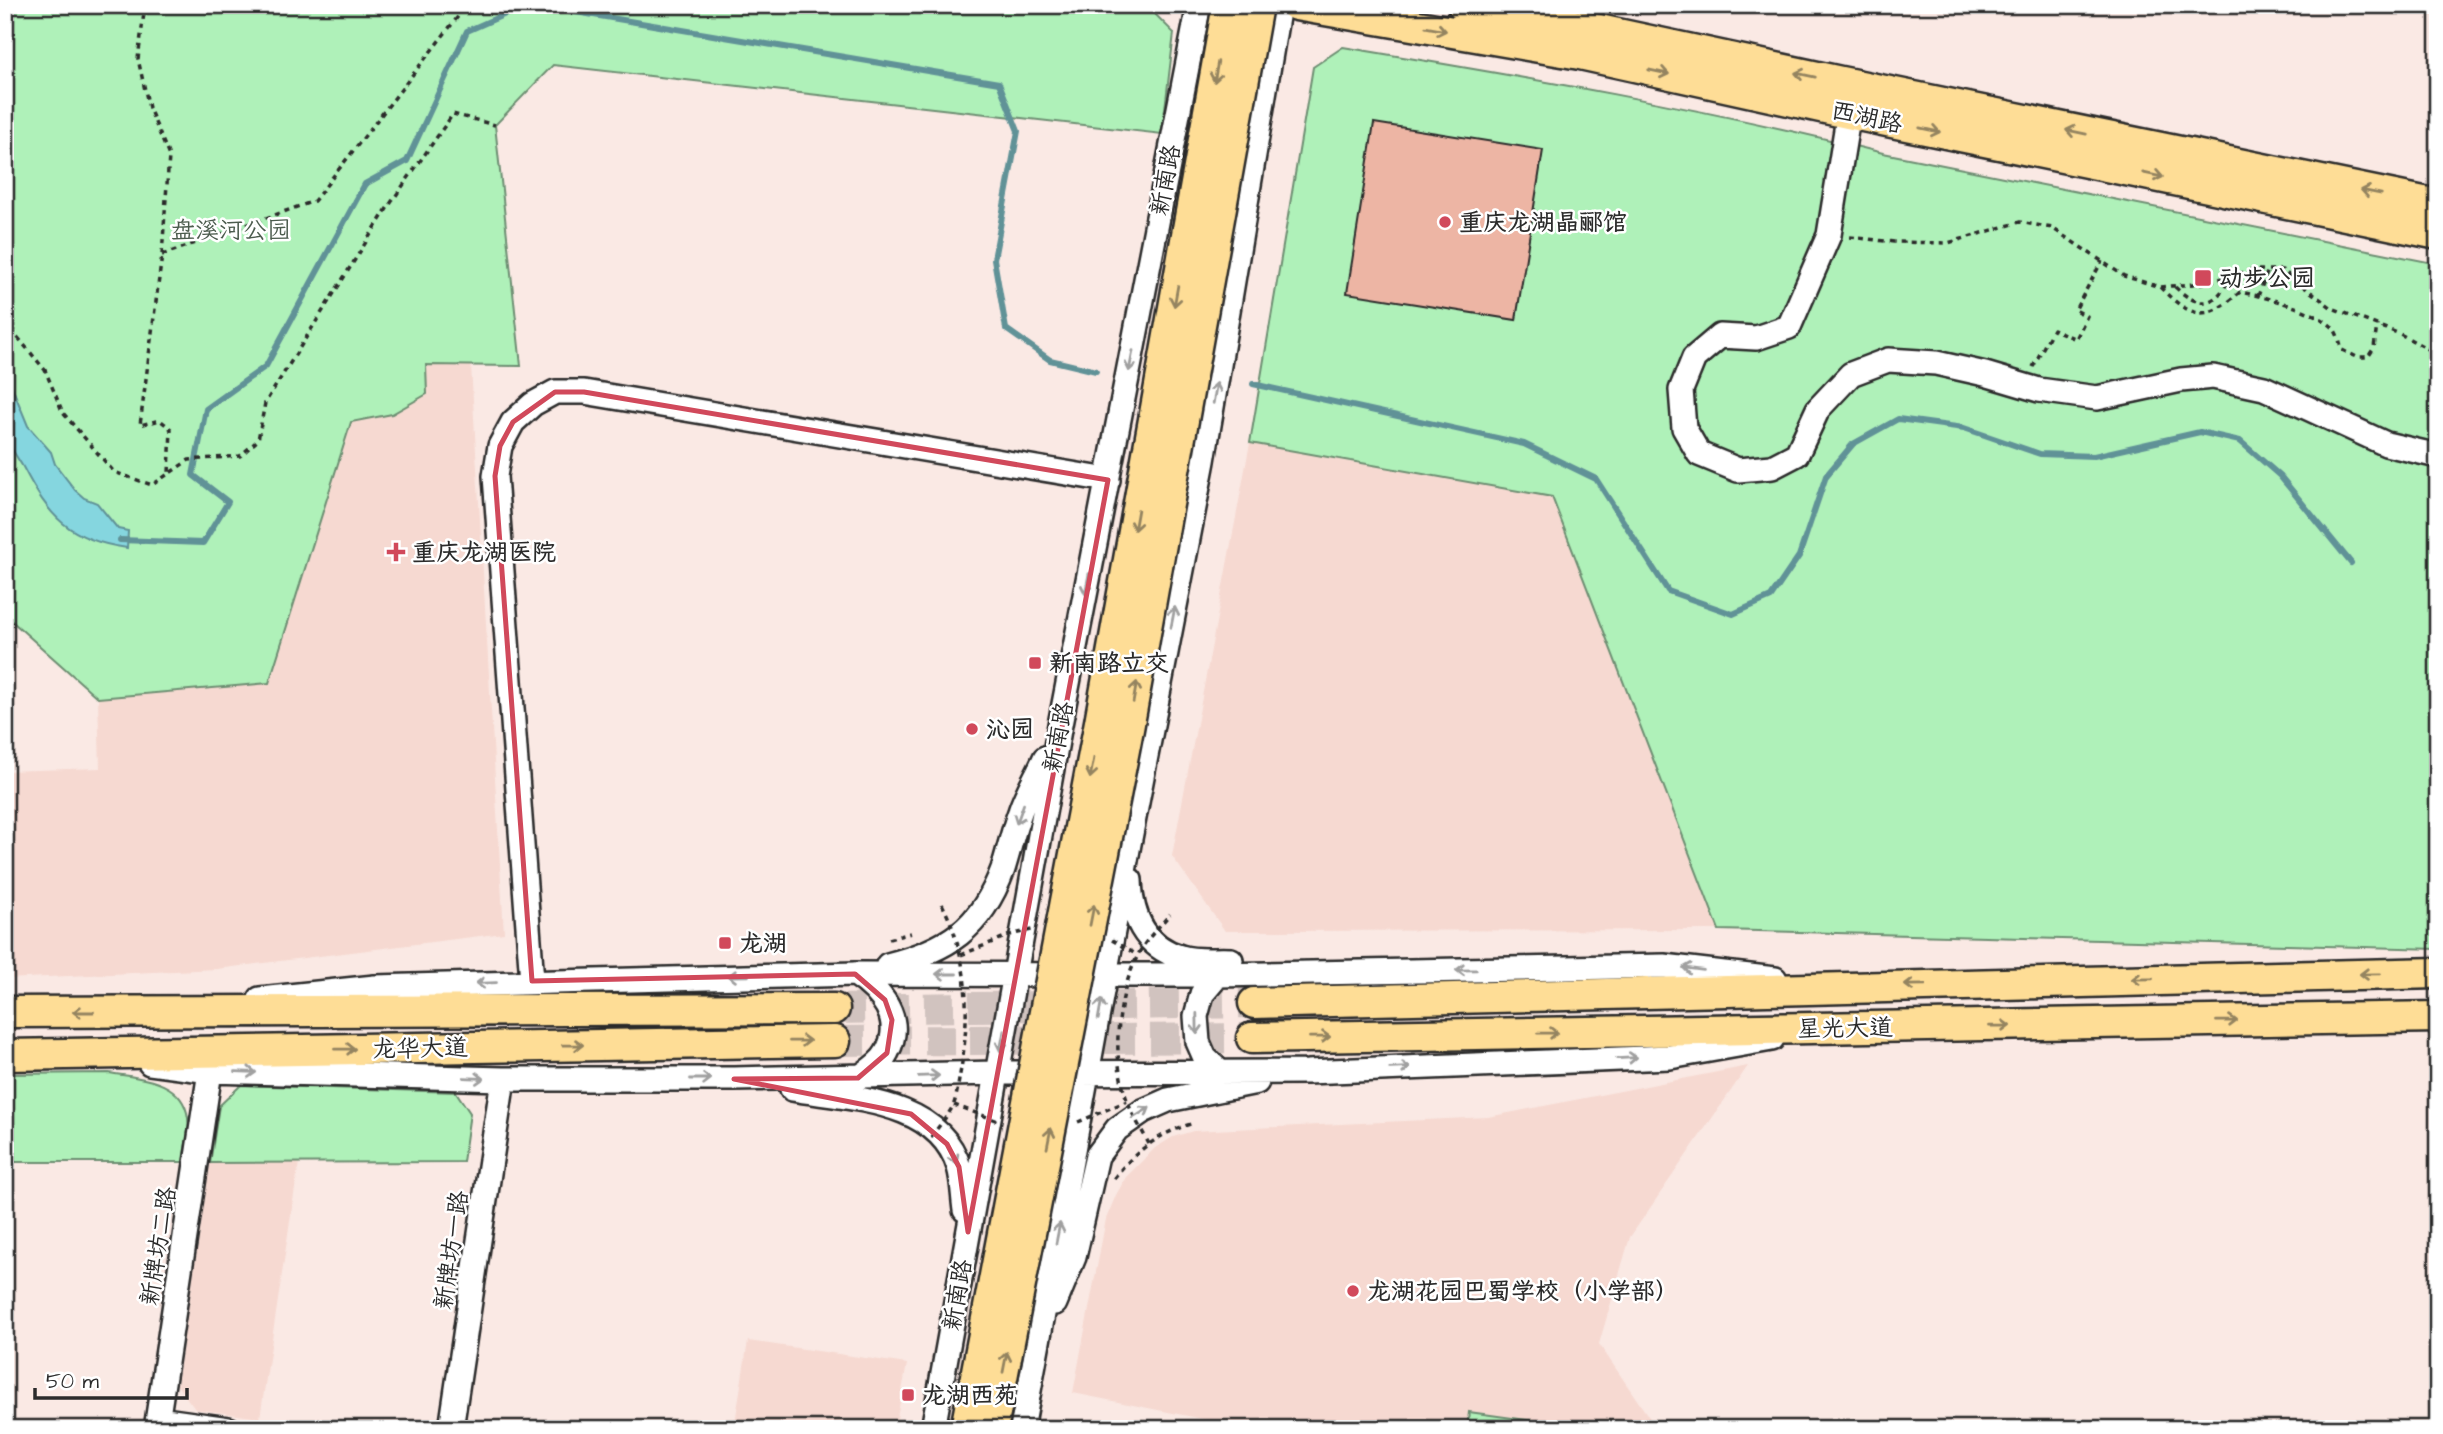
<svg xmlns="http://www.w3.org/2000/svg" width="2443" height="1434" font-family="'Architects Daughter','LXGW WenKai TC',sans-serif">
<rect width="100%" height="100%" fill="#fae9e4"/>
<filter id="ink" filterUnits="userSpaceOnUse"><feTurbulence type="fractalNoise" baseFrequency=".0143" numOctaves="2"/><feDisplacementMap in="SourceGraphic" scale="14" xChannelSelector="R" yChannelSelector="G"/><feConvolveMatrix kernelMatrix="1 2 1 2 8 2 1 2 1" color-interpolation-filters="sRGB"/></filter>
<g filter="url(#ink)">
<path fill="#f6d9d1" d="M425,365L471,366L504,933L217,969L5,979V771L100,768L98,698L269,683L351,422L392,414Z
M1250,443L1552,497L1719,930L1225,931L1172,856Z
M1748,1066L1630,1237L1599,1344L1657,1429H1253L1073,1393L1106,1219L1116,1195L1126,1177L1155,1148L1173,1137L1193,1131L1488,1117Z
M299,1162L260,1418L195,1409L177,1385L210,1163Z
M748,1341L907,1364L895,1429H734Z"/>
<path fill="#aff1b9" stroke="#6d8e72" stroke-width="2" d="M5,5H1146L1174,33L1162,134L553,65L495,125L521,366L426,365L427,394L392,414L351,422L269,683L98,698L5,615Z
M1343,47C1524,77 1705,108 1883,153L2438,264V949L1719,930L1552,497L1250,443L1313,67Z
M109,1073C139,1078 183,1079 188,1118C190,1131 184,1149 183,1162H5V1074Z
M241,1085L456,1092L470,1113L463,1162L210,1163L219,1106Z
M1469,1412L1593,1429H1467Z"/>
<path fill="#85d6df" stroke="#619297" stroke-width="2" d="M5,370L28,426L51,452L55,464L75,490L84,498L97,503L118,529L128,531L127,548C69,540 49,517 23,467C17,457 8,445 5,434C2,419 5,386 5,370Z"/>
<g fill="none" stroke-linecap="round" stroke-linejoin="round">
<path stroke="#619297" stroke-width="6" d="M534,5L999,83L1018,131L994,259L1006,329L1050,360L1096,371
M1253,384L1524,444L1596,479L1668,591L1733,614L1771,597L1799,556L1826,476L1853,444L1898,419L1964,428L2040,454L2094,456L2200,432L2240,441L2280,476L2351,563
M120,540L203,543L228,502L193,475L206,409L266,366L365,184L407,161L467,31L526,5"/>
</g>
<path fill="#edb5a4" stroke="#2b2b2b" stroke-width="2" d="M1374,123L1543,150L1516,320L1347,293Z"/>
<g fill="none" stroke-linecap="round" stroke-linejoin="round">
<path stroke="#d1c3bf" stroke-width="30" stroke-dasharray="30 15" stroke-linecap="butt" d="M834,1009L1254,1003
M835,1041L1252,1038"/>
<g stroke="#2b2b2b" stroke-width="28">
<path id="minor" d="M1851,99L1829,235L1789,327L1756,338L1720,336L1694,358L1681,390L1684,428L1699,454L1738,470L1772,467L1797,454L1818,409L1851,374L1888,360L1936,363L1985,374L2039,390L2097,398L2181,380L2213,377L2264,388L2386,444L2438,456
M1130,880C1131,915 1144,947 1181,957C1196,962 1216,959 1231,960
M888,965C947,950 981,929 1003,869C1009,850 1013,831 1020,812C1026,793 1037,776 1045,758
M855,974C881,991 905,1019 887,1052C881,1064 868,1071 858,1078
M1218,975L1202,994L1196,1016L1198,1042L1205,1058L1220,1072
M532,981L495,476L500,446L513,422L533,404L555,392H584L1108,480
M260,999L375,987L855,974L1218,975L1664,966L1775,979
M150,1063L210,1071L503,1079H734L995,1073L1307,1072L1670,1057L1772,1039
M792,1089C849,1099 938,1099 959,1167C963,1180 963,1197 965,1210
M1055,1303L1074,1257L1097,1156L1117,1129L1143,1111L1168,1100L1257,1082
M158,1419L229,1429
M156,1429L210,1071
M451,1429L503,1079
M933,1429L1059,730L1199,5
M1022,1429L1129,844L1203,461L1279,5"/>
</g>
<g stroke="#2b2b2b" stroke-width="35">
<path id="major" d="M1296,5L1580,54L1848,113L2438,234
M1463,5L1585,27L1841,82L2438,205
M1254,1003L2438,973
M5,1012L834,1009
M1252,1038L2438,1017
M5,1055L835,1041"/>
</g>
<path stroke="#2b2b2b" stroke-width="3.5" stroke-dasharray="5 5" stroke-linecap="butt" d="M145,5L138,59L149,108L169,156L162,255L140,425L160,420L171,429L169,473
M1850,237L1894,242L1948,243L2020,222L2052,228L2124,276L2160,287L2205,283L2252,270H2282L2332,308L2400,334L2432,351L2438,358
M162,255L314,201L467,5
M2160,287C2190,318 2206,323 2240,292C2262,296 2320,311 2334,329C2338,334 2340,344 2342,350L2357,357H2368L2374,348L2377,325
M2175,287C2200,310 2216,307 2231,276
M2258,296L2268,270
M5,322L45,370L63,413L114,472L152,485L189,460L240,456L258,440L265,403L388,207L453,114L495,125
M2033,367L2053,329L2076,339L2087,316L2075,310L2102,261
M889,939L911,933
M1114,1178C1135,1151 1161,1132 1194,1123"/>
<use href="#minor" stroke="#fff" stroke-width="23"/>
<use href="#major" stroke="#fedd96" stroke-width="30"/>
<g stroke="#2b2b2b" stroke-width="35" stroke-linecap="butt">
<path id="major-bridge" d="M966,1429L1100,722L1228,5
M992,1429L1128,729L1257,5"/>
</g>
<path stroke="#2b2b2b" stroke-width="3.5" stroke-dasharray="5 5" stroke-linecap="butt" d="M1112,940L1137,955
M961,955L1010,935L1036,929
M954,1105L1001,1122
M1078,1122L1127,1101
M931,1137C938,1127 947,1117 953,1106C957,1097 958,1084 960,1074C971,1015 969,954 940,900
M1149,1144C1142,1130 1132,1115 1127,1100C1111,1056 1117,998 1137,957C1144,941 1159,927 1170,914"/>
<use href="#major-bridge" stroke="#fedd96" stroke-width="30"/>
</g>
<defs><path id="oneway-shaft" d="M-6 0H5M1.5-3L5.5 0L1.5 3" fill="none" stroke-width="1.6" stroke-linecap="round" stroke-linejoin="round" transform="scale(1.75)"/></defs>
<g stroke="#948460">
<use href="#oneway-shaft" transform="translate(1436 29) rotate(10)"/>
<use href="#oneway-shaft" transform="translate(1216 72) rotate(100)"/>
<use href="#oneway-shaft" transform="translate(1659 72) rotate(12)"/>
<use href="#oneway-shaft" transform="translate(1805 75) rotate(-168)"/>
<use href="#oneway-shaft" transform="translate(1930 130) rotate(12)"/>
<use href="#oneway-shaft" transform="translate(2076 132) rotate(-168)"/>
<use href="#oneway-shaft" transform="translate(2153 175) rotate(12)"/>
<use href="#oneway-shaft" transform="translate(2371 192) rotate(-169)"/>
<use href="#oneway-shaft" transform="translate(1176 296) rotate(100)"/>
<use href="#oneway-shaft" transform="translate(1136 520) rotate(100)"/>
<use href="#oneway-shaft" transform="translate(1135 692) rotate(-80)"/>
<use href="#oneway-shaft" transform="translate(1092 768) rotate(101)"/>
<use href="#oneway-shaft" transform="translate(1092 915) rotate(-79)"/>
<use href="#oneway-shaft" transform="translate(2370 974) rotate(179)"/>
<use href="#oneway-shaft" transform="translate(2142 979) rotate(179)"/>
<use href="#oneway-shaft" transform="translate(1915 985) rotate(179)"/>
<use href="#oneway-shaft" transform="translate(83 1012) rotate(180)"/>
<use href="#oneway-shaft" transform="translate(2227 1021) rotate(-1)"/>
<use href="#oneway-shaft" transform="translate(2000 1026) rotate(-1)"/>
<use href="#oneway-shaft" transform="translate(1548 1033) rotate(-1)"/>
<use href="#oneway-shaft" transform="translate(1320 1037) rotate(-1)"/>
<use href="#oneway-shaft" transform="translate(800 1041) rotate(-1)"/>
<use href="#oneway-shaft" transform="translate(573 1045) rotate(-1)"/>
<use href="#oneway-shaft" transform="translate(345 1049) rotate(-1)"/>
<use href="#oneway-shaft" transform="translate(1049 1138) rotate(-79)"/>
<use href="#oneway-shaft" transform="translate(1005 1362) rotate(-79)"/>
</g>
<g stroke="#a0a0a0">
<use href="#oneway-shaft" transform="translate(1131 361) rotate(101)"/>
<use href="#oneway-shaft" transform="translate(1215 393) rotate(-80)"/>
<use href="#oneway-shaft" transform="translate(1087 584) rotate(101)"/>
<use href="#oneway-shaft" transform="translate(1173 617) rotate(-79)"/>
<use href="#oneway-shaft" transform="translate(1020 814) rotate(110)"/>
<use href="#oneway-shaft" transform="translate(1693 969) rotate(-173)"/>
<use href="#oneway-shaft" transform="translate(1466 970) rotate(179)"/>
<use href="#oneway-shaft" transform="translate(946 974) rotate(180)"/>
<use href="#oneway-shaft" transform="translate(738 976) rotate(179)"/>
<use href="#oneway-shaft" transform="translate(486 983) rotate(178)"/>
<use href="#oneway-shaft" transform="translate(1100 1009) rotate(-80)"/>
<use href="#oneway-shaft" transform="translate(1197 1024) rotate(89)"/>
<use href="#oneway-shaft" transform="translate(1002 1041) rotate(101)"/>
<use href="#oneway-shaft" transform="translate(1627 1058) rotate(-3)"/>
<use href="#oneway-shaft" transform="translate(1400 1068) rotate(-2)"/>
<use href="#oneway-shaft" transform="translate(246 1072) rotate(2)"/>
<use href="#oneway-shaft" transform="translate(929 1076) rotate(-2)"/>
<use href="#oneway-shaft" transform="translate(474 1078) rotate(2)"/>
<use href="#oneway-shaft" transform="translate(701 1079)"/>
<use href="#oneway-shaft" transform="translate(1141 1113) rotate(-32)"/>
<use href="#oneway-shaft" transform="translate(952 1154) rotate(63)"/>
<use href="#oneway-shaft" transform="translate(1058 1233) rotate(-79)"/>
</g>
</g>
<path fill="none" stroke="#d1495b" stroke-width="5" stroke-linejoin="round" d="M555,392H584L1108,480L968,1232L959,1167L947,1144L911,1114L734,1079L858,1078L887,1053L892,1020L885,1000L855,974L532,981L495,476L500,446L513,422Z"/>
<g fill="#d1495b" stroke="#fff" stroke-width="2.5">
<circle cx="1445" cy="222" r="7"/>
<rect x="2194" y="269" width="18" height="18" rx="3.5"/>
<path d="M392.5 541.5h7v7h7v7h-7v7h-7v-7h-7v-7h7z"/>
<rect x="1028" y="656" width="14" height="14" rx="3.5"/>
<circle cx="972" cy="729" r="7"/>
<rect x="718" y="936" width="14" height="14" rx="3.5"/>
<circle cx="1353" cy="1291" r="7"/>
<rect x="901" y="1388" width="14" height="14" rx="3.5"/>
</g>
<g text-anchor="middle" stroke-width="5" stroke-linejoin="round" paint-order="stroke">
<g font-size="24" fill="#2b2b2b" stroke="#fff">
<text transform="translate(1867 117) rotate(12)" y="8">西湖路</text>
<text transform="translate(1165 180) rotate(-79)" y="8">新南路</text>
<text transform="translate(1058 737) rotate(-79)" y="8">新南路</text>
<text transform="translate(1845 1028) rotate(-1)" y="8">星光大道</text>
<text transform="translate(420 1048) rotate(-1)" y="8">龙华大道</text>
<text transform="translate(158 1246) rotate(-81)" y="8">新牌坊二路</text>
<text transform="translate(451 1250) rotate(-82)" y="8">新牌坊一路</text>
<text transform="translate(957 1295) rotate(-80)" y="8">新南路</text>
</g>
<g font-size="24" font-weight="bold" fill="#2b2b2b" stroke="#fff" text-anchor="start">
<text x="1459" y="230">重庆龙湖晶郦馆</text>
<text x="2219" y="286">动步公园</text>
<text x="412" y="560">重庆龙湖医院</text>
<text x="1049" y="671">新南路立交</text>
<text x="986" y="737">沁园</text>
<text x="739" y="951">龙湖</text>
<text x="1367" y="1299">龙湖花园巴蜀学校（小学部）</text>
<text x="922" y="1403">龙湖西苑</text>
</g>
<g font-size="24" fill="#4c5c4e" stroke="#fff">
<text x="231" y="238">盘溪河公园</text>
</g>
</g>
<rect width="2443" height="1434" fill="none" stroke="#fff" stroke-width="28"/>
<rect x="14" y="14" width="2415" height="1406" fill="none" stroke="#2b2b2b" stroke-width="2.5" filter="url(#ink)"/>
<path d="M35 1388v10h152v-10" fill="none" stroke="#2b2b2b" stroke-width="3.5"/>
<text x="46" y="1388" font-size="21" fill="#2b2b2b" stroke="#ffffff" stroke-width="5" paint-order="stroke">50 m</text>
</svg>
